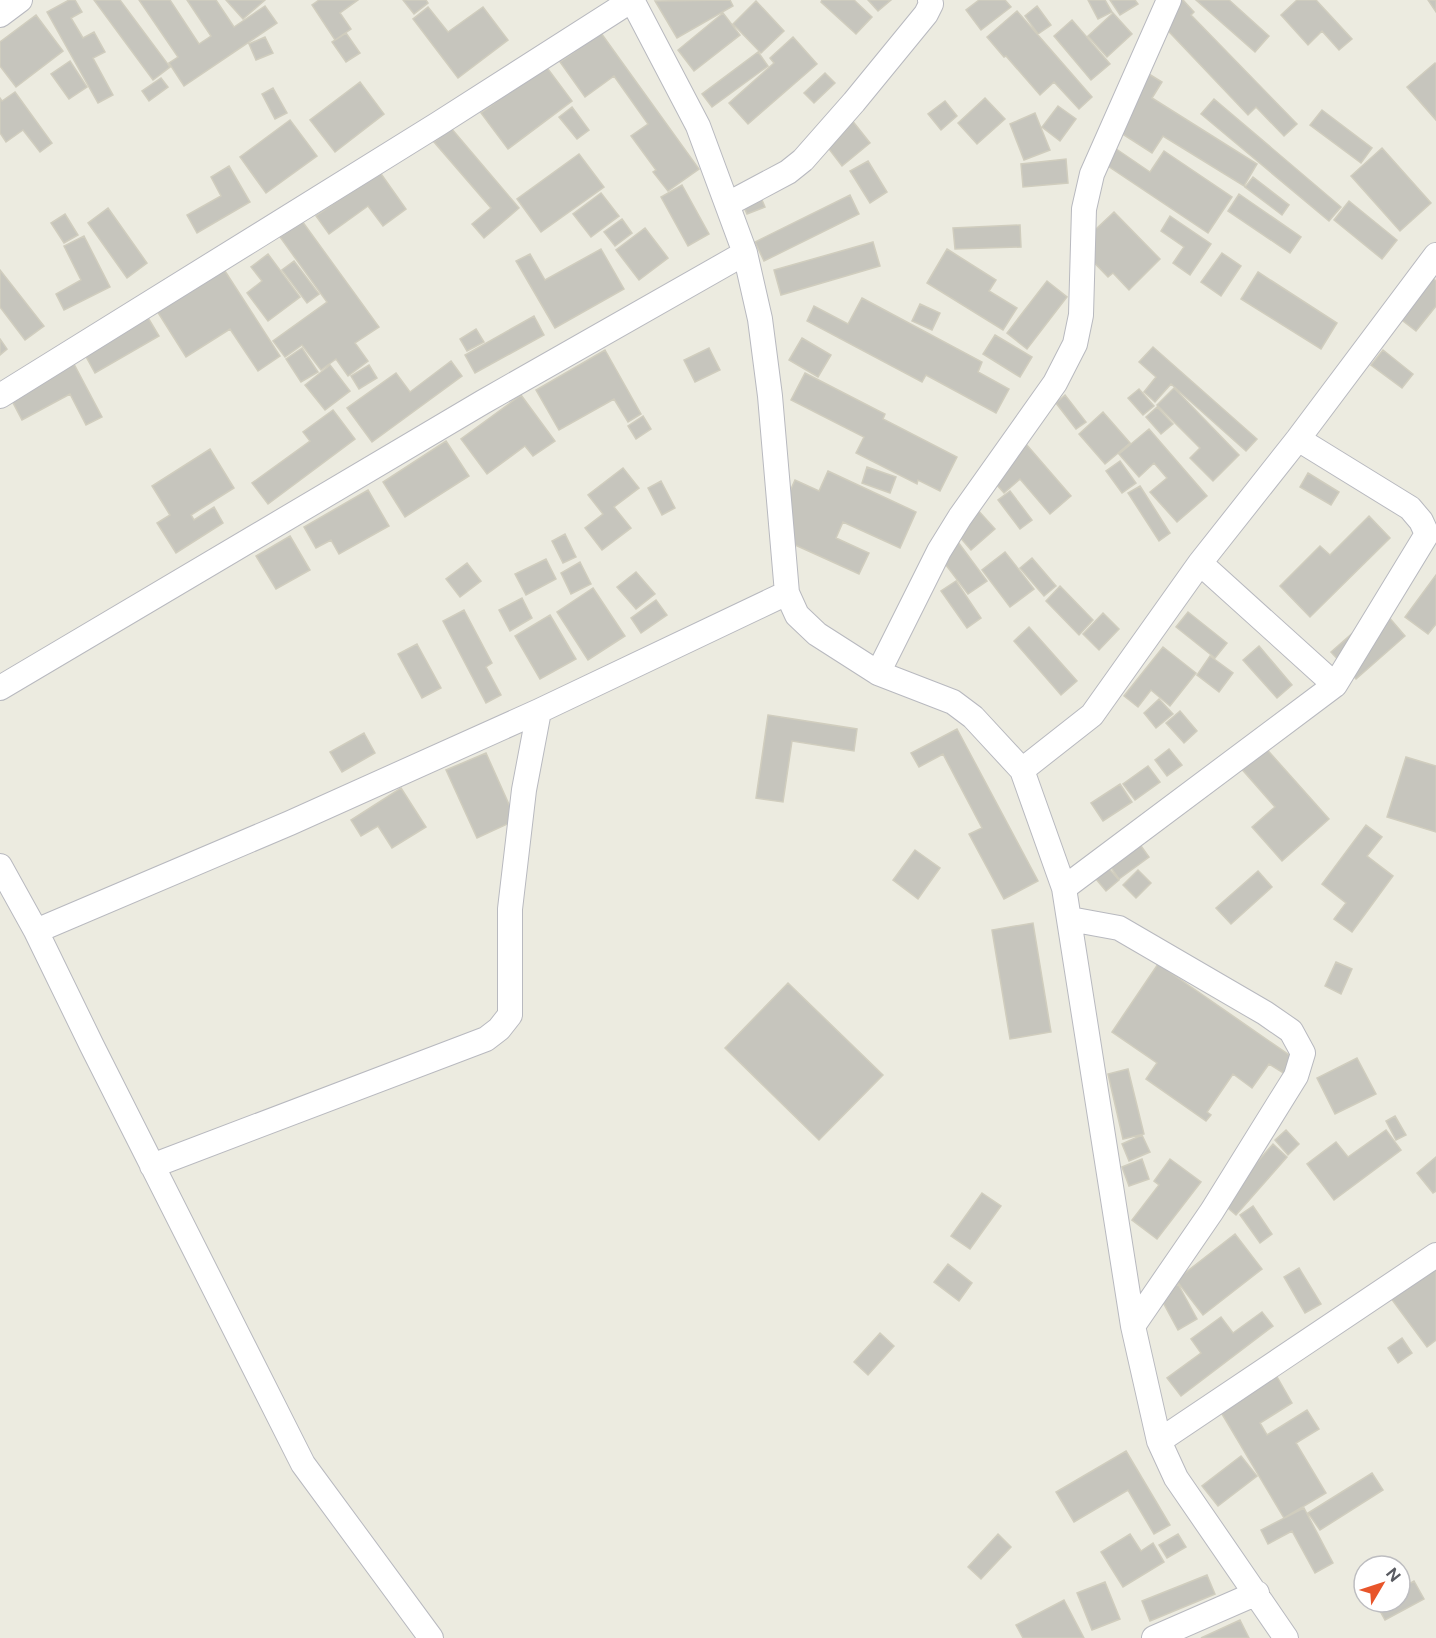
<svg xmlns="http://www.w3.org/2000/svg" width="1436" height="1638" font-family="'Public Sans',sans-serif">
<rect width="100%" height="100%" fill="#ecebe0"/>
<path fill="#c6c5bd" stroke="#d0cdbe" stroke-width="1.5" d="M69,0H75L82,12L71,18L83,38L94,32L105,52L93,58L113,95L98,103L47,12Z
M94,0H120L170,67L153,80Z
M139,0H170L199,44L211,36L187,0H216L234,27L265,6L277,23L184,86L169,63L178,57Z
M226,0H265L243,19Z
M319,0H358L340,13L351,29L335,40L312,5Z
M403,0H426L428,3L414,14Z
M730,0L733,6L677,38L655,1Z
M822,0H854L872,17L856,34L821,2Z
M868,0H891L878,11Z
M979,0H1005L1011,7L981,30L966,10Z
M1088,0H1105L1112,12L1098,19Z
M1110,0H1135L1138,4L1120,15Z
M1172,0H1183L1194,12L1191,15L1297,124L1284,136L1256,107L1248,115L1155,17Z
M1196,0H1229L1269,36L1255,52Z
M1297,0H1316L1352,39L1339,50L1322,31L1308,45L1281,15Z
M1428,0H1436V12Z
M756,1L784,31L761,53L733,24Z
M1037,6L1051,25L1038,34L1025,16Z
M428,7L448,32L483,7L508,40L458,78L413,19Z
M1017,11L1092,97L1079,109L1054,82L1040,95L1006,56L1004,57L987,37Z
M723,13L740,35L694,71L678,50Z
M1113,13L1132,34L1107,57L1088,36Z
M36,15L63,51L16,87L0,66V42Z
M1072,20L1110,64L1091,80L1054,36Z
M346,33L360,53L346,62L332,42Z
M601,33L699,169L668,191L653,172L656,170L631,136L648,124L614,76L585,97L560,62Z
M265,37L273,53L256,60L249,44Z
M793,37L817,64L748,124L729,103L774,63L770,58Z
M758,52L768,66L712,107L702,94Z
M70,61L87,87L69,99L51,74Z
M1435,63L1436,64V120L1407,87Z
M545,65L572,101L508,149L481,113Z
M1144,71L1162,82L1152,98L1257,164L1244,186L1163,136L1152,153L1110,126Z
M825,73L835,83L814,103L804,93Z
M161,78L168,87L149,101L142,91Z
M360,82L384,114L335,152L310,120Z
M273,88L287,113L275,119L262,94Z
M15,92L52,143L40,152L23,130L6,142L0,133V98L2,101Z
M985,98L1005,119L977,144L958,123Z
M1214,99L1341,207L1329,221L1201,114Z
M945,101L957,116L941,130L928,114Z
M1058,106L1076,119L1060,141L1042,127Z
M572,107L589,130L577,139L559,117Z
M1322,110L1372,148L1361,163L1310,125Z
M1035,113L1050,150L1024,160L1010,124Z
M847,114L870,143L842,166L819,136Z
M290,120L317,156L266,193L240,157Z
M451,128L519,208L484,238L472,224L491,208L434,142Z
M1109,144L1150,172L1164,151L1232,197L1208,233L1099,160Z
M1382,148L1431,203L1400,231L1351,176Z
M579,154L604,187L541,232L517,199Z
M1066,159L1068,183L1023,187L1021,164Z
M868,161L887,192L870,203L850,171Z
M229,166L250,202L197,233L187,215L221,196L211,177Z
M379,171L406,209L383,226L368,206L329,234L316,216Z
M1253,177L1289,205L1282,215L1245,187Z
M682,185L709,234L688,246L661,197Z
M757,188L765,207L747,214L739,196Z
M601,193L619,216L591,237L573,214Z
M1239,194L1301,237L1290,253L1228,211Z
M850,195L859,214L764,261L755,242Z
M1349,201L1397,240L1382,259L1334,220Z
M108,208L147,263L127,278L88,223Z
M1114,212L1160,259L1129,290L1113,273L1108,277L1078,246Z
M65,214L78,235L64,243L51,223Z
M1170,216L1211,244L1190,275L1173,263L1184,247L1161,231Z
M622,219L632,233L615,246L604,232Z
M302,221L379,327L355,343L368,361L348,376L336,359L321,370L302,345L285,357L273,341L327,302L280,237Z
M1020,225L1021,247L955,249L953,228Z
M645,228L668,258L639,280L616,250Z
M84,236L110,287L64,310L56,294L81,280L64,246Z
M873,242L880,266L781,295L774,270Z
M601,249L624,289L555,328L516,261L530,254L545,280Z
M947,249L996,280L989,291L1017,308L1003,330L927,283Z
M1222,253L1241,266L1221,296L1201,282Z
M268,254L300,297L268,321L247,293L262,281L251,267Z
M294,261L319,294L307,303L282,270Z
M223,268L280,356L258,371L230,329L186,357L157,311Z
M0,270L44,326L25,340L0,307Z
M1258,272L1337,323L1321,349L1241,299Z
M1430,276L1436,281V306L1416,331L1398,317Z
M1047,281L1067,297L1027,349L1007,333Z
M862,298L982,362L978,372L1009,389L996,413L926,375L922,382L807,321L814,306L848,324Z
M920,304L940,313L932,330L912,321Z
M147,316L159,336L95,373L84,353Z
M534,316L544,335L475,373L465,355Z
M476,329L484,342L467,351L460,339Z
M995,335L1032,357L1020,377L983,354Z
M802,338L831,355L818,377L789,360Z
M0,339L7,349L0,355Z
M1153,347L1257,439L1246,451L1171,384L1155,402L1144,392L1156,377L1139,362Z
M302,348L318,372L301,382L286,359Z
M709,348L720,370L695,382L684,360Z
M605,350L641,414L628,422L614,399L559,430L536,390Z
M1383,350L1413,374L1402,388L1371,365Z
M451,361L462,376L372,442L347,408L396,373L410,392Z
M74,364L102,417L86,425L70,394L22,420L10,397Z
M330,365L350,391L325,410L305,385Z
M369,365L377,378L359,389L351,376Z
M805,373L885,414L883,419L957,457L940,491L918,480L917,484L856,453L864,437L791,400Z
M1174,388L1239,455L1213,481L1190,458L1200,448L1157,405Z
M1139,389L1154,406L1143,415L1128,398Z
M521,395L555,441L533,456L525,446L487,474L461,439Z
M1065,395L1086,422L1076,429L1056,403Z
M1157,407L1173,424L1161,434L1146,417Z
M333,410L355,439L268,504L252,483L310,441L303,432Z
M1103,412L1130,443L1105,464L1079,434Z
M643,416L651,429L636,439L628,426Z
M1149,429L1207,496L1177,522L1150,492L1167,478L1154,463L1139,477L1119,454Z
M446,441L469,476L405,517L383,482Z
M1026,444L1071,496L1050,514L1020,479L1004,493L989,476Z
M210,449L234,488L191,515L194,520L214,507L223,523L176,553L157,523L170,515L152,486Z
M1120,461L1136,483L1122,493L1106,471Z
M867,467L896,477L890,493L862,483Z
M623,468L639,488L614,507L631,528L602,550L585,528L603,514L588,495Z
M828,471L916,512L900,548L843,522L836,538L869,553L859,574L771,534L795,480L819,491Z
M1308,473L1339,492L1331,505L1300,487Z
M661,481L675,508L662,515L648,488Z
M1140,486L1170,533L1159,541L1128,493Z
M368,490L389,526L339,554L331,540L316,548L304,527Z
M1010,491L1032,520L1020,529L998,500Z
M975,507L995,529L971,550L952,528Z
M1369,516L1390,538L1310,617L1280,586L1320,546L1330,555Z
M565,534L576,557L563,563L552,541Z
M290,536L310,570L276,589L256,556Z
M958,542L987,581L968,594L939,556Z
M1005,552L1034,589L1010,607L982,570Z
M1032,558L1056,586L1044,596L1020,568Z
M546,559L556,579L526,595L515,574Z
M580,562L591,584L571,594L561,573Z
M467,563L481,581L460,597L446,579Z
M636,572L655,594L636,609L617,587Z
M1436,575V624L1428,634L1405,617Z
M956,581L981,618L967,628L941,591Z
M1060,586L1093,620L1079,635L1046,601Z
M593,588L625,636L588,660L557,612Z
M522,598L532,618L510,631L499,610Z
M656,600L667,615L641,633L631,618Z
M1381,608L1405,636L1356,679L1331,652Z
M464,610L492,663L486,667L501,695L486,703L443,621Z
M1188,612L1227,643L1215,658L1176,627Z
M1103,613L1119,629L1099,650L1083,634Z
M550,615L576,659L540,679L515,636Z
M1029,627L1077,681L1061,695L1014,641Z
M417,644L441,688L422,698L398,654Z
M1259,646L1292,685L1277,698L1243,660Z
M1163,647L1196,673L1170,706L1151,690L1138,707L1124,696Z
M1210,656L1233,673L1219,692L1197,675Z
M1159,699L1173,714L1156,728L1144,713Z
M1180,711L1197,731L1184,743L1166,723Z
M768,715L857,729L854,751L792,741L783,802L756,798Z
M957,729L1038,881L1004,899L969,834L982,828L943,754L919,767L911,753Z
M364,733L375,753L342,772L330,752Z
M1263,745L1329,819L1282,861L1252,827L1275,807L1239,766Z
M1169,749L1182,765L1167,776L1155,760Z
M486,753L516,820L477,838L446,770Z
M1406,757L1436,766V832L1387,817Z
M1148,766L1160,782L1135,800L1123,784Z
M1120,784L1132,802L1103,821L1091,803Z
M401,788L426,827L392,848L378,826L361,836L351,820Z
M1366,825L1382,837L1367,856L1393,876L1352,932L1334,919L1346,903L1322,884Z
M1136,839L1149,857L1119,879L1107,862Z
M915,850L940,868L918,899L893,880Z
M1104,863L1119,880L1106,891L1091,873Z
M1138,870L1151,883L1136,898L1123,885Z
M1258,871L1272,887L1231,924L1216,908Z
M1033,923L1051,1032L1010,1039L992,930Z
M1336,962L1352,969L1341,994L1325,986Z
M1158,964L1295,1059L1285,1074L1269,1064L1252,1088L1233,1074L1207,1112L1211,1115L1206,1121L1146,1079L1157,1063L1112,1032Z
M788,983L883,1075L819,1140L725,1048Z
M1357,1058L1376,1094L1335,1114L1317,1078Z
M1128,1069L1144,1134L1123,1139L1108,1074Z
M1395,1116L1406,1135L1396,1140L1386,1121Z
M1286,1130L1299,1144L1288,1155L1275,1140Z
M1386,1130L1401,1150L1334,1200L1307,1164L1336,1142L1348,1157Z
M1142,1135L1150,1152L1129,1161L1122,1144Z
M1273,1144L1287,1157L1236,1215L1222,1203Z
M1436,1157V1191L1433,1193L1417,1173Z
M1142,1159L1149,1179L1129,1186L1122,1167Z
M1170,1159L1201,1182L1157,1239L1132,1220L1159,1185L1154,1181Z
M982,1193L1001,1206L970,1249L951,1236Z
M1253,1206L1272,1234L1260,1243L1240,1215Z
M1235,1234L1262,1269L1203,1315L1176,1280Z
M1436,1262V1340L1427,1347L1390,1297Z
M948,1264L972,1283L959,1301L934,1282Z
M1299,1268L1321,1304L1305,1313L1284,1277Z
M1178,1284L1197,1319L1178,1330L1159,1295Z
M1262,1312L1273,1326L1181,1396L1167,1378L1201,1353L1191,1339L1221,1317L1233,1333Z
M880,1333L894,1346L868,1375L854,1362Z
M1402,1338L1412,1353L1398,1363L1388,1348Z
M1276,1375L1292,1403L1260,1423L1267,1435L1307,1410L1319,1429L1296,1443L1326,1493L1284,1518L1219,1409Z
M1126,1451L1170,1525L1154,1534L1128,1490L1074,1522L1056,1492Z
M1241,1456L1257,1476L1218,1506L1202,1486Z
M1372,1473L1383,1490L1320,1530L1308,1513Z
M1304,1508L1333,1563L1315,1573L1292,1531L1268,1544L1261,1530Z
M998,1534L1011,1547L981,1579L968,1567Z
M1130,1534L1141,1551L1153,1543L1164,1562L1123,1587L1101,1552Z
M1178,1534L1186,1547L1167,1558L1159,1545Z
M1207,1575L1215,1594L1150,1621L1142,1601Z
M1414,1581L1424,1599L1385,1620L1375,1602H1400V1589Z
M1105,1582L1120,1619L1092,1630L1077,1593Z
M1064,1600L1084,1638H1023L1016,1625Z
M1240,1620L1249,1638H1201Z"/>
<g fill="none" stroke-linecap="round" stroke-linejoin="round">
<g stroke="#b8b9bf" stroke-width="26">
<path id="street" d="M632,0L698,126L745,253L760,319L770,396L787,593L797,615L817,634L878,673L953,702L973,717L1022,770L1064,888L1133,1326L1159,1441L1176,1478L1286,1638
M0,15L20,0
M728,204L788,172L803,160L854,102L926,14L931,4L930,0
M0,396L438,124L632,0
M1200,563L1335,685
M878,673L939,551L960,517L1055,383L1075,344L1081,315L1084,209L1092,174L1169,0
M0,688L483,402L745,253
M1022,770L1092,715L1200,563L1298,439L1436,255
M0,866L36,931L92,1046L303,1464L431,1638
M1064,888L1335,685L1427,534L1421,521L1410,508L1298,439
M1070,919L1119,928L1265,1013L1291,1031L1303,1053L1296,1076L1212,1211L1133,1326
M36,931L290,823L539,711L787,593
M152,1166L486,1039L499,1029L510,1015V909L524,790L539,711
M1159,1441L1436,1255
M1154,1638L1257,1593"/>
</g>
<use href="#street" stroke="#fff" stroke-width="24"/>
</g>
<g transform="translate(1382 1584) rotate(51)"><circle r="28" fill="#ffffff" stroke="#bdbdc0" stroke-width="1.5"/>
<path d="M0-4.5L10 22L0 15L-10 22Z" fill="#e8552a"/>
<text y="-9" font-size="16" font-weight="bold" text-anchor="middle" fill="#595b61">N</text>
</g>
</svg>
